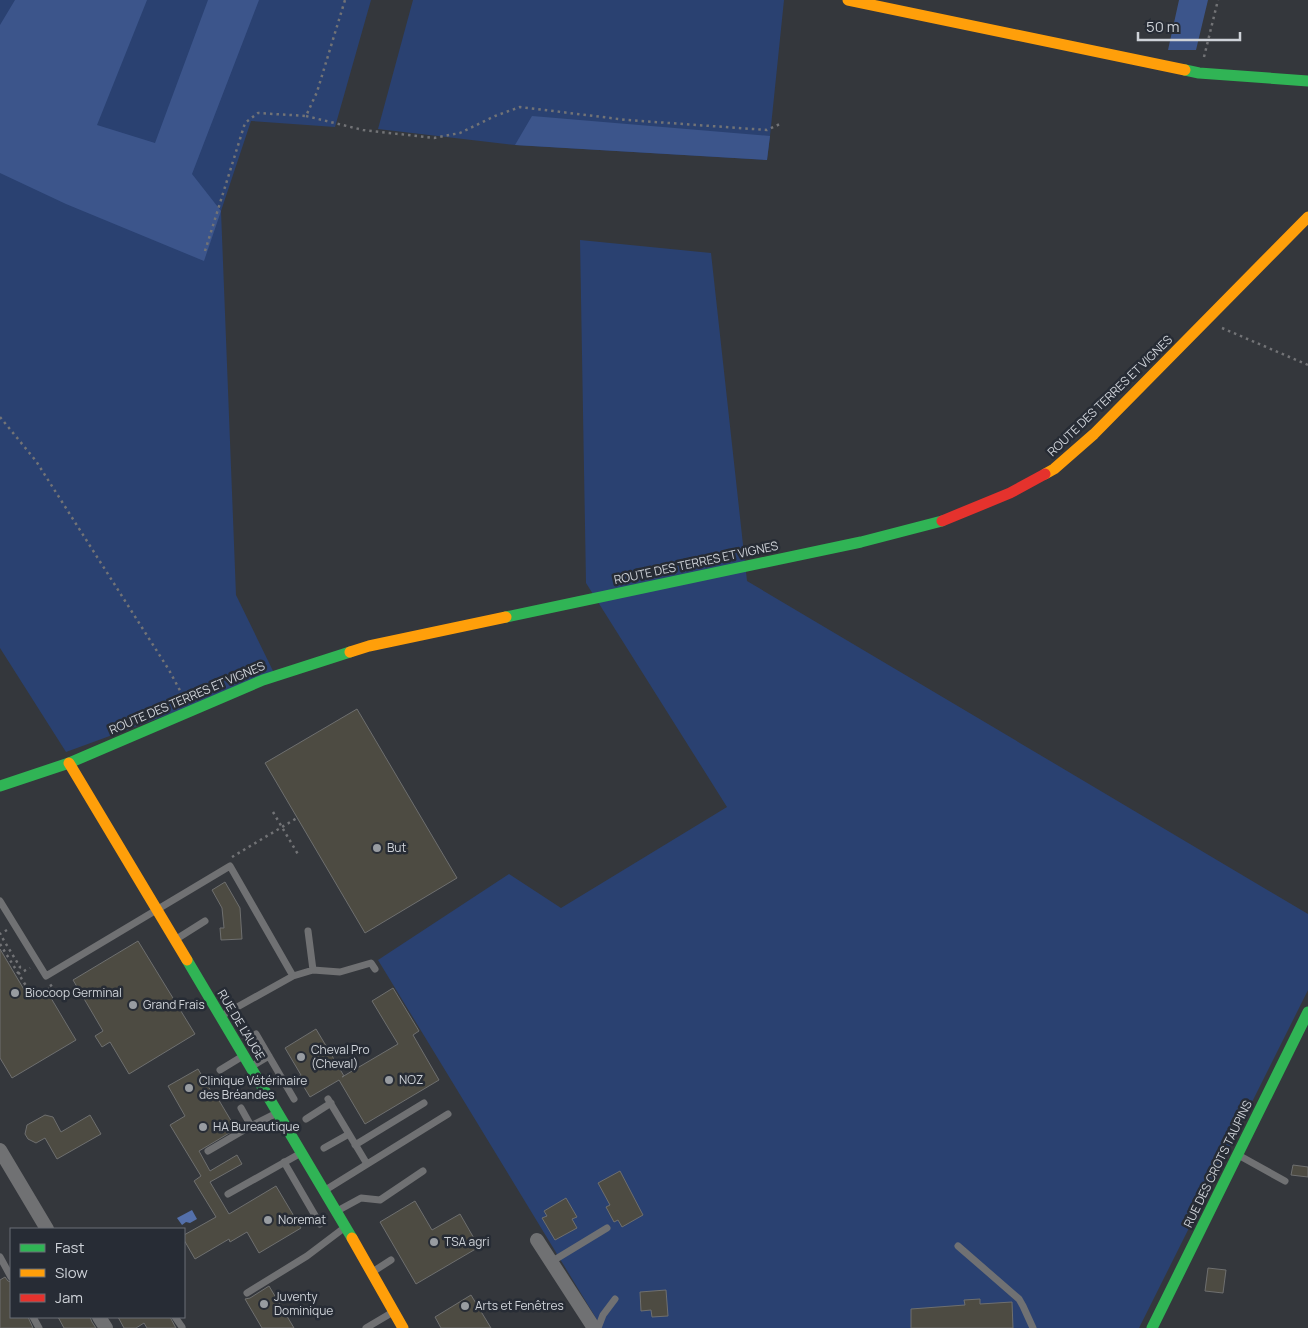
<svg xmlns="http://www.w3.org/2000/svg" width="1308" height="1328" font-family="Manrope,sans-serif">
<rect width="100%" height="100%" fill="#34373c"/>
<path fill="#2a4171" d="M0,0H371L335,127L251,121L221,211L236,595L274,673L263,680L66,752L0,648Z
M413,0H784L770,136L767,160L515,145L378,129Z
M580,240L711,253L747,581L1308,914V990L1139,1328H602L378,960L509,874L561,908L727,807L586,583Z"/>
<path fill="#3c558b" d="M15,0H147L97,125L155,143L208,0H259L192,174L221,211L204,261L66,204L0,173V25Z
M1179,0H1208L1196,50H1168Z
M532,116L770,136L767,160L515,145Z"/>
<path fill="#5470ab" d="M192,1210L197,1219L190,1223L186,1222L182,1225L177,1218Z"/>
<path fill="#4d4b42" stroke="#6e6f6f" d="M357,709L457,878L365,933L265,763Z
M225,882L240,908L242,939L221,940L220,928H224L222,908L212,890Z
M138,941L195,1034L129,1074L110,1042L102,1047L95,1036L103,1031L73,980Z
M0,949L29,998L40,991L43,997L48,993L76,1040L12,1078L0,1058Z
M393,988L419,1031L413,1035L439,1080L365,1124L339,1080L310,1097L298,1077L301,1075L285,1048L316,1029L344,1076L342,1077L398,1044L372,1001Z
M198,1069L215,1098L217,1097L236,1129L199,1151L210,1171L237,1155L242,1164L210,1182L229,1214L276,1186L301,1228L259,1253L247,1232L230,1242L229,1239L195,1259L184,1240V1235L216,1217L194,1181L201,1176L170,1125L185,1116L168,1086Z
M45,1115L53,1117L61,1132L90,1115L101,1134L57,1159L45,1138L36,1143L28,1139L25,1134L27,1125Z
M1293,1165L1308,1167V1177L1291,1175Z
M620,1171L643,1215L622,1227L618,1220L614,1222L606,1207L610,1205L598,1183Z
M566,1198L577,1217L572,1219L577,1228L555,1240L542,1218L547,1216L544,1211Z
M415,1201L432,1230L460,1214L479,1247L416,1284L380,1222Z
M1208,1268L1226,1270L1223,1293L1205,1291Z
M5,1277L8,1281L11,1282V1317H28L33,1328H0V1280Z
M269,1286L294,1328H262L245,1299L250,1298Z
M666,1290L668,1316L652,1317L651,1310L641,1311L640,1292Z
M471,1295L491,1328H441L435,1317Z
M980,1299V1304L1012,1302L1013,1328H911V1309L965,1305L964,1300Z
M58,1317H90L92,1322L96,1328H64Z
M118,1317H170L176,1328H147L144,1323L136,1328H124Z"/>
<g fill="none" stroke-linecap="round" stroke-linejoin="round">
<path stroke="#727376" stroke-width="2.5" stroke-dasharray="2.5 4" stroke-linecap="butt" d="M1204,57L1218,0
M306,116L363,130L434,138L460,133L495,116L520,107L627,120L767,130L780,124
M205,251L245,123L258,113L306,116L317,92L345,0
M1222,328L1308,365
M0,417L36,461L169,670L184,698
M273,812L299,856
M232,857L297,818
M7,930L0,934L20,967L18,974
M0,944L33,997L52,987L50,984
M18,974L30,968"/>
<path stroke="#707173" stroke-width="7" d="M0,901L46,976L230,866L293,976
M308,931L313,970
M178,938L205,921
M223,1015L293,976L313,970L340,972L371,963L375,969
M256,1034L294,1099
M252,1066L269,1056
M220,1070L243,1056
M328,1099L367,1164
M241,1108L251,1126L277,1113
M306,1119L331,1103
M355,1145L424,1103
M324,1148L349,1134
M208,1151L251,1126
M1240,1156L1285,1181
M284,1162L320,1224
M327,1189L448,1114
M228,1194L301,1153
M339,1210L361,1198L380,1200L423,1171
M958,1246L1019,1299L1023,1306L1033,1328
M0,1257L11,1277
M551,1262L607,1228
M374,1271L391,1260
M247,1293L307,1256L344,1228
M33,1317L39,1328
M175,1317L182,1327
M366,1328L393,1312
M598,1328L603,1315L615,1299"/>
<path stroke="#707173" stroke-width="14" d="M0,1150L47,1229
M537,1240L594,1328
M99,1317L106,1328"/>
<path stroke="#30b455" stroke-width="11" d="M1185,70L1199,73L1308,81
M506,617L861,542L942,521
M0,786L69,763L263,680L350,652
M187,960L352,1238
M1152,1328L1308,1012"/>
<path stroke="#ff9f0a" stroke-width="11" d="M848,0L1185,70
M1045,474L1054,469L1094,434L1308,217
M350,652L369,646L506,617
M69,763L187,960
M352,1238L403,1328"/>
<path stroke="#e5322d" stroke-width="11" d="M942,521L1010,493L1045,474"/>
</g>
<g fill="#989ca1" stroke="#272c35" stroke-width="2">
<circle cx="377" cy="848" r="5"/>
<circle cx="15" cy="993" r="5"/>
<circle cx="133" cy="1005" r="5"/>
<circle cx="301" cy="1057" r="5"/>
<circle cx="389" cy="1080" r="5"/>
<circle cx="189" cy="1088" r="5"/>
<circle cx="203" cy="1127" r="5"/>
<circle cx="268" cy="1220" r="5"/>
<circle cx="434" cy="1242" r="5"/>
<circle cx="264" cy="1304" r="5"/>
<circle cx="465" cy="1306" r="5"/>
</g>
<g text-anchor="middle" stroke-width="5" stroke-linejoin="round" paint-order="stroke">
<g font-size="12" fill="#ced2d8" stroke="#272c35">
<text transform="translate(1110 396) rotate(-44)" y="4">ROUTE DES TERRES ET VIGNES</text>
<text transform="translate(696 563) rotate(-12)" y="4">ROUTE DES TERRES ET VIGNES</text>
<text transform="translate(187 698) rotate(-23)" y="4">ROUTE DES TERRES ET VIGNES</text>
<text transform="translate(241 1025) rotate(59)" y="4">RUE DE L'AUGE</text>
<text transform="translate(1218 1164) rotate(-64)" y="4">RUE DES CROTS TAUPINS</text>
</g>
<g font-size="12" fill="#ced2d8" stroke="#272c35" text-anchor="start">
<text x="387" y="852">But</text>
<text x="25" y="997">Biocoop Germinal</text>
<text x="143" y="1009">Grand Frais</text>
<text x="311" y="1054">Cheval Pro<tspan x="311" dy="14">(Cheval)</tspan></text>
<text x="399" y="1084">NOZ</text>
<text x="199" y="1085">Clinique Vétérinaire<tspan x="199" dy="14">des Bréandes</tspan></text>
<text x="213" y="1131">HA Bureautique</text>
<text x="278" y="1224">Noremat</text>
<text x="444" y="1246">TSA agri</text>
<text x="274" y="1301">Juventy<tspan x="274" dy="14">Dominique</tspan></text>
<text x="475" y="1310">Arts et Fenêtres</text>
</g>
</g>
<rect x="10" y="1228" width="175" height="90" fill="#272c35" stroke="#6a6e76"/>
<rect x="20" y="1244" width="25" height="8" fill="#30b455" stroke="#6a6e76"/>
<text x="55" y="1253" font-size="15" fill="#ced2d8">Fast</text>
<rect x="20" y="1269" width="25" height="8" fill="#ff9f0a" stroke="#6a6e76"/>
<text x="55" y="1278" font-size="15" fill="#ced2d8">Slow</text>
<rect x="20" y="1294" width="25" height="8" fill="#e5322d" stroke="#6a6e76"/>
<text x="55" y="1303" font-size="15" fill="#ced2d8">Jam</text>
<path d="M1138 32v8h102v-8" fill="none" stroke="#ced2d8" stroke-width="2.5"/>
<text x="1146" y="32" font-size="15" fill="#ced2d8" stroke="#272c35" stroke-width="4" paint-order="stroke">50 m</text>
</svg>
